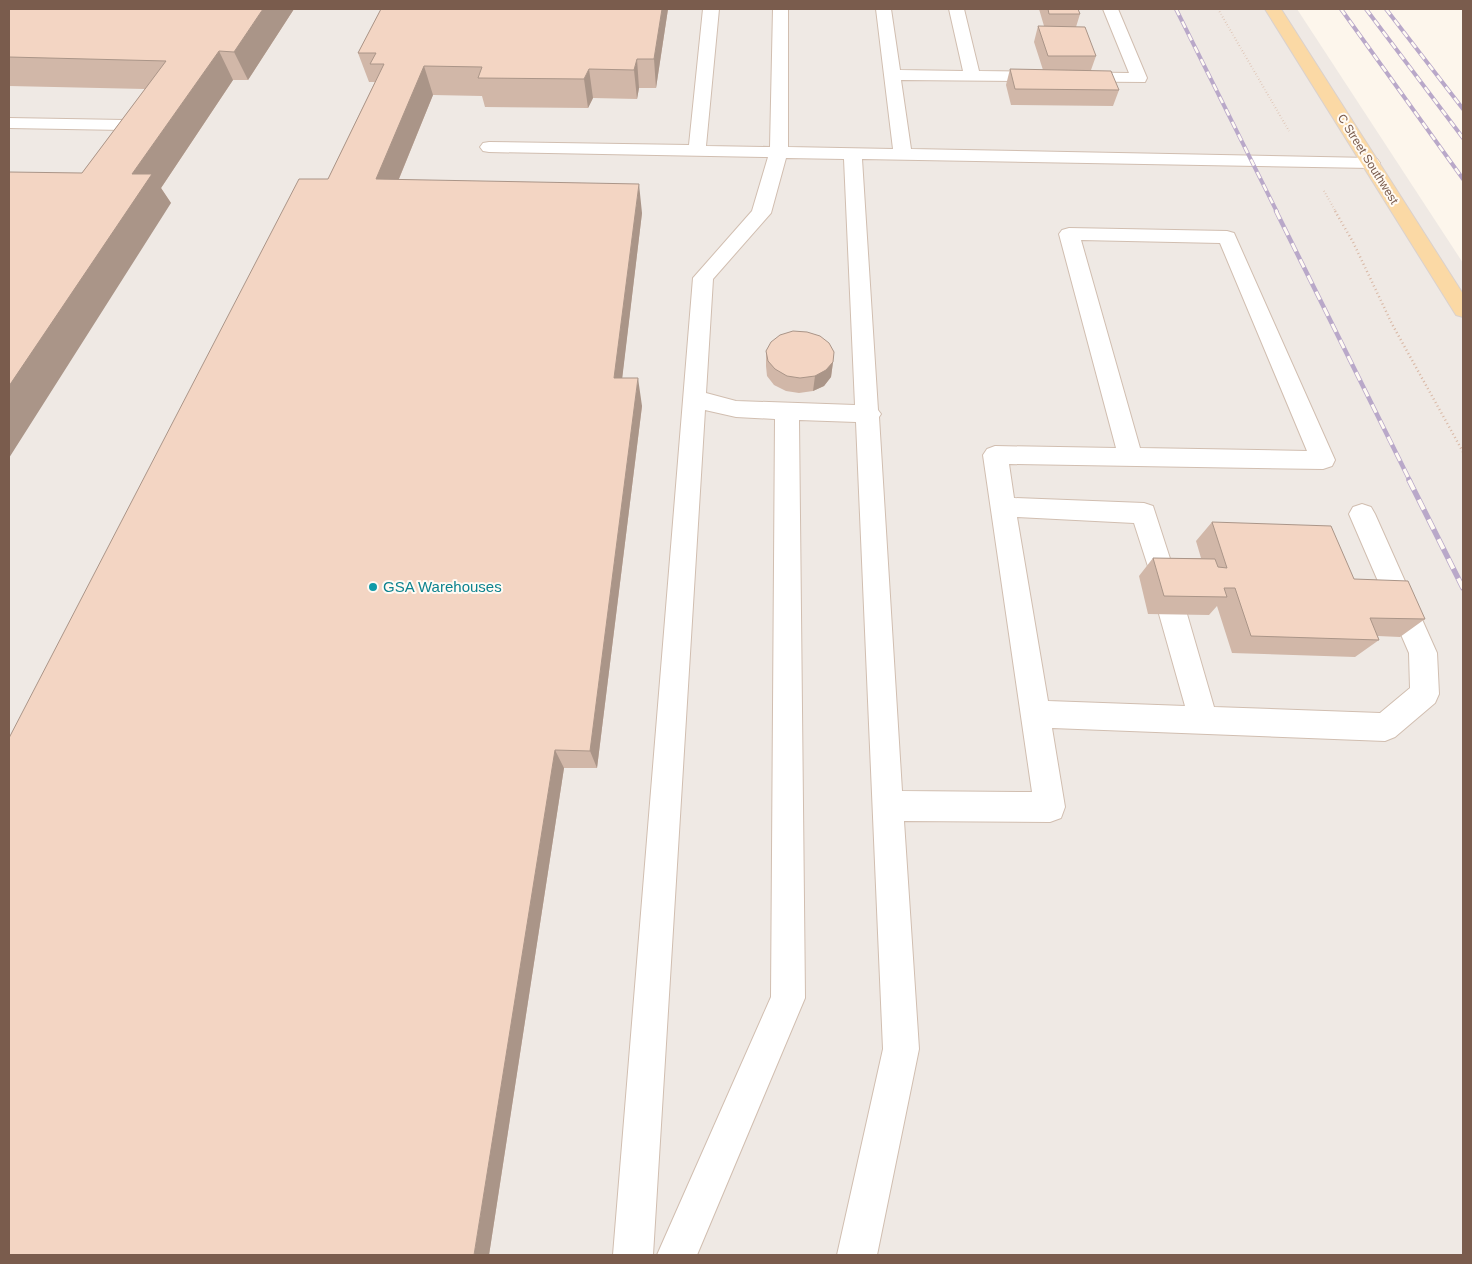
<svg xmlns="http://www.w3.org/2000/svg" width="1472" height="1264" font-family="Arial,sans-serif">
<rect width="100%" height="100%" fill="#fdf6ec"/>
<path fill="#efe9e4" d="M9,9H1297L1463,263V1255H9Z"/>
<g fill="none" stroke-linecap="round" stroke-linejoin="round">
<g stroke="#d1beb0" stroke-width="2">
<path id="minor" d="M703,9H719L706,146L770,147L773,9H788V147L893,149L876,9H891L900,70L963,71L949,9H964L979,71L1129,73L1103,9H1118L1147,78L1145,82L901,80L911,149L1371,158L1377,159L1380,163L1377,167L1371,168L862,159L878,410L881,414L879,417L902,791L1032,792L983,455L987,449L995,446L1116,448L1059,234L1062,230L1069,228L1227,231L1234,233L1335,460L1332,466L1323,469L1009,464L1014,498L1144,503L1153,506L1176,577L1172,585L1163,588L1154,585L1134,523L1017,517L1048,701L1185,706L1159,614L1163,606L1173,602L1183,606L1187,614L1214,707L1380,713L1410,688L1409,653L1349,514L1353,507L1362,504L1371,507L1375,514L1437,653L1439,694L1435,703L1395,737L1385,741L1052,728L1065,807L1061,818L1050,822L904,821L919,1049L877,1255H837L883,1049L856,422L799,420L805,998L697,1255H657L771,997L775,419L736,417L705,410L653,1255H613L693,278L752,211L768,157L489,152L483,151L480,147L483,143L489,142L689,145ZM786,158L844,159L855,405L736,401L706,393L713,279L771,213ZM1081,240L1220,243L1307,451L1140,448Z
M9,118L124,120L130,121L133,125L130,129L124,130L9,128Z"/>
</g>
<g stroke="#dad1cd" stroke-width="2">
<path id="major" d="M1265,9H1281L1463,294V317L1456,315Z"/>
</g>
<path stroke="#d9b8a5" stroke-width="2" stroke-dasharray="0.5 2.5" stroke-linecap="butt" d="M1218,9L1289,131
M1324,191L1336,212"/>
<path stroke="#d9b8a5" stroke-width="2.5" stroke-dasharray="1 3" stroke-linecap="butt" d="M1335,211L1353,242L1392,324L1463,452"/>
<use href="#minor" fill="#fff" fill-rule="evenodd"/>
<use href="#major" fill="#fbd9a5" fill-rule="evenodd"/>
<g stroke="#b9a8c9" stroke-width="4">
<path id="rail-far2" d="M1176,9L1277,212
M1341,9L1463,179
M1366,9L1463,138
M1386,9L1463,109"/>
</g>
<g stroke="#b9a8c9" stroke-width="4.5">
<path id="rail-far1" d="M1276,211L1410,481"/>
</g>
<g stroke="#b9a8c9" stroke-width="5.5">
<path id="rail" d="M1409,480L1463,588"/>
</g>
<use href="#rail-far2" stroke="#fffaf3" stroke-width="2.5" stroke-dasharray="7" stroke-linecap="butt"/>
<use href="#rail-far1" stroke="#fffaf3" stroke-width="3" stroke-dasharray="9" stroke-linecap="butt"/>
<use href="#rail" stroke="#fffaf3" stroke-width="4" stroke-dasharray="11" stroke-linecap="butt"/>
</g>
<path fill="#d1b7a8" d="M9,9H294L248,80H233L161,188L171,203L82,173L145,89L9,86Z
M381,9H668L656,88H639L637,99L593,98L588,108L485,107L482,96L433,95L399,179L642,213L622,378L642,406L597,768H564L489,1255L328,179L375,82H369L358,53Z
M1039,9H1078L1080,14L1076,27L1096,56L1091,70L1119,90L1113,106L1011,105L1006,85L1010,69L1043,70L1034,42L1038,26H1044Z
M766,351L833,362L831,377L824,386L813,391L799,393L786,391L774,385L767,376L766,366Z
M1212,522L1354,579L1425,619L1400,637L1378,636L1379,640L1355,657L1232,653L1217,606L1209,615L1148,614L1139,576L1153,558H1201L1196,541Z"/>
<path fill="#aa9588" d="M263,9H294L248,80L234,52Z
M662,9H668L656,88L654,59Z
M219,51L233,80L161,188L171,203L9,458V386L132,174Z
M637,59L639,88L637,99L634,70Z
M424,66L433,95L387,208L376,179Z
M589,69L593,98L588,108L584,79Z
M639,184L642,213L619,405L614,378Z
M833,362L831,377L824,386L813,391L815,376Z
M638,378L642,406L597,768L590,751Z
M555,750L564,768L489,1255H474Z"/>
<path fill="#f3d5c3" stroke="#aa9588" d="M9,9H263L234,52L219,51L132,174H152L9,386V172L82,173L166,61L9,57Z
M381,9H662L654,59H637L634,70L589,69L584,79L478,78L482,67L424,66L376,179L639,184L614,378H638L590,751L555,750L474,1255H9V738L299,179H328L384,64H370L376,53H358Z
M1048,9H1078L1080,14H1049Z
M1038,26L1085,27L1096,56H1048Z
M1010,69L1111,71L1119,90L1015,89Z
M793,331L807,332L820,336L829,343L834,352L833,362L826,370L815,376L800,378L787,376L775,369L768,361L766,351L771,342L780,335Z
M1212,522L1331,526L1354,579L1408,581L1425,619L1370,618L1379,640L1251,636L1235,588H1224L1227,597L1164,596L1153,558L1215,559L1218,567L1227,568Z"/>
<circle fill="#0f9aa8" stroke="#fffaf3" stroke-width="2" cx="373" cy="587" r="5"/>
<g text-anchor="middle" stroke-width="4" stroke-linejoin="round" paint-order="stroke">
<g font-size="12" fill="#7a5c4d" stroke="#fffaf3">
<text transform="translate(1368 159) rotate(58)" y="4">C Street Southwest</text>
</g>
<g font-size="15" fill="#0d838f" stroke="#fffaf3" text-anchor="start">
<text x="383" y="592">GSA Warehouses</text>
</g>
</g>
<rect width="1472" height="1264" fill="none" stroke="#7a5c4d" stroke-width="20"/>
</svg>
